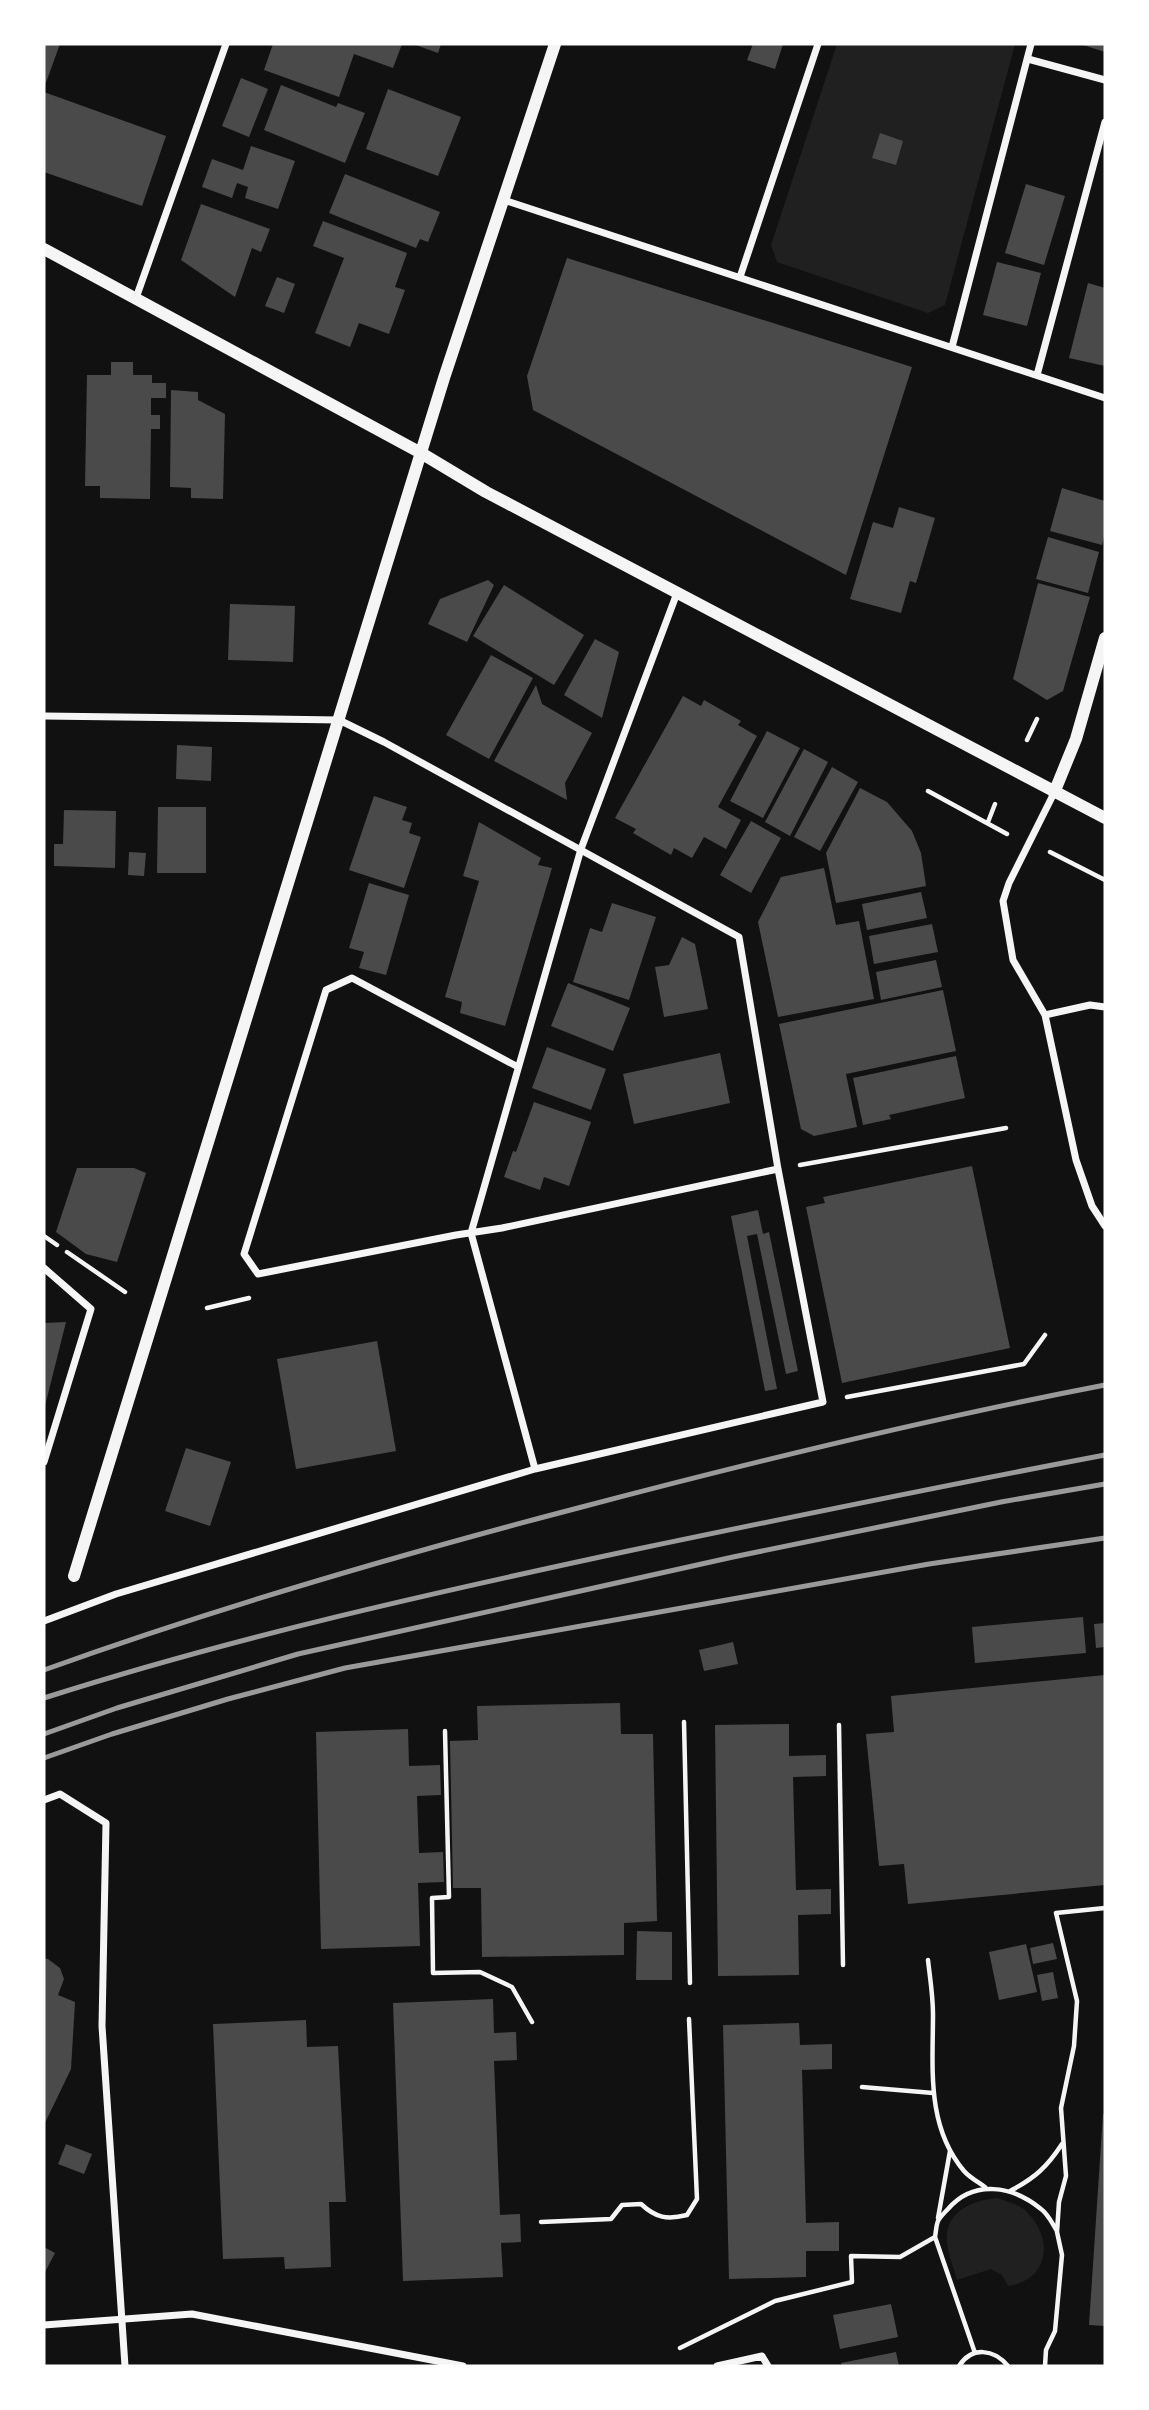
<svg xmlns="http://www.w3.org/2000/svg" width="1149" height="2410" font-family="'Titillium Web',sans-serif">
<rect width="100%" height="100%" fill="#111"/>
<path fill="#202020" d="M837,44H1015L945,305L928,313L777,262L771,245Z
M998,2198C1007,2202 1021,2205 1027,2212C1054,2239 1049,2280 1008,2286L1002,2275L991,2269L957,2280C954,2268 948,2255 947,2242C944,2212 972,2200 998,2198Z"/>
<path fill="#4a4a4a" d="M44,44H60L44,88Z
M273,44H402L393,68L354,54L339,97L264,70Z
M413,44H441L438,53Z
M753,44H783L775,69L747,60Z
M1080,44H1105V52Z
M241,78L268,89L249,137L222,126Z
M281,85L336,107L338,103L365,113L345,163L264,130Z
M388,89L461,117L438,176L366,149Z
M44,92L166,136L142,206L44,172Z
M880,133L903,141L896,165L872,158Z
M251,146L295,161L278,209L245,198L248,187L237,183L232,198L202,187L212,159L243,170Z
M345,174L440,212L428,242L420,239L416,248L329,213Z
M1026,184L1065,196L1044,265L1005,253Z
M201,204L270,229L261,252L252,248L235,297L181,260Z
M323,221L407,253L395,287L405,290L389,334L359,323L350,347L315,333L344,258L313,246Z
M567,258L912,367L846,575L533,410L527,376Z
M997,262L1041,273L1027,326L983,315Z
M277,277L295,284L284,313L265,306Z
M1088,283L1105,288V366L1069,358Z
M111,362H133V375H152V383H166V398H151V415H160V429H151L150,499L100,498V486H85L87,375H111Z
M171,390L198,392V400L225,414L223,499L191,498V488L170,487Z
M1062,488L1105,501V532L1102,545L1050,531Z
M899,507L935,518L916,583L910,581L901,613L850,599L873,522L893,528Z
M1048,537L1099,552L1088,593L1036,579Z
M488,580L494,585L467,642L428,624L440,599Z
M1038,583L1090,597L1063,691L1047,700L1013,679Z
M504,585L584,635L554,685L473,636Z
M230,604L295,606L293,662L228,660Z
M595,639L619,652L602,718L564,695Z
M491,655L533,678L489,759L446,735Z
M536,685L542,704L592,733L565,783L567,800L494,761Z
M683,696L701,706L704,700L741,721L738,725L757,736L718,807L741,820L726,849L704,837L692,858L674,848L671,855L633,833L636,829L615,818Z
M767,731L800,748L763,818L730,801Z
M177,745L212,747L211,781L176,779Z
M804,749L828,762L790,836L765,822Z
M832,767L858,782L820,851L794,837Z
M860,788L887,802L912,831L921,853L926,886L836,903L826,853Z
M374,796L407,807L402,820L412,823L409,833L421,837L404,888L349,870Z
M158,807H206V873H157Z
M64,810L116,811L115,868L54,866V844H63Z
M751,821L781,838L751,893L720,875Z
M479,822L541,858L538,865L552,868L505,1026L460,1013L462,1002L445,997L479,881L463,876Z
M129,852L146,853L144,876L128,875Z
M824,868L836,925L859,921L874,999L778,1017L758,922L781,877Z
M369,883L409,895L386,975L359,968L364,952L349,948Z
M921,892L927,918L867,930L862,904Z
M612,903L656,917L629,1000L573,982L590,928L602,932Z
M932,924L938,952L874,964L869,936Z
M682,937L695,944L708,1009L664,1017L655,967L669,965Z
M936,960L942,987L881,1000L876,972Z
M568,983L630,1008L613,1051L551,1026Z
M943,990L956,1051L846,1074L857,1127L814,1136L801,1129L779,1024Z
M547,1047L606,1069L591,1110L532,1088Z
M720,1053L730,1103L634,1124L623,1074Z
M956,1056L965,1098L889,1115L891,1119L863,1125L853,1078Z
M534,1102L591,1122L569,1186L544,1177L540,1190L504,1177L513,1151L516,1152Z
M972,1166L1010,1348L842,1383L806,1207L825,1203L823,1197Z
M77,1168H134L146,1173L117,1262L86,1254L56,1232Z
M758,1210L763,1234L769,1232L798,1371L786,1374L757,1234L747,1236L777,1389L765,1391L731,1216Z
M66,1322L45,1406H44V1323Z
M377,1341L396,1451L296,1469L277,1359Z
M186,1448L231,1462L210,1526L165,1511Z
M1083,1617L1086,1653L975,1663L972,1627Z
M1105,1623V1647L1096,1648L1094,1624Z
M733,1642L738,1664L704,1671L699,1650Z
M1105,1675V1885L908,1904L904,1864L879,1866L866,1734L894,1732L891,1696Z
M620,1703L621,1734H653L657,1921L624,1923V1955L482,1957L481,1888H453L450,1741L478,1740L477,1706Z
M789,1724V1756L826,1755V1776L793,1777L796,1890L831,1889V1914L798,1915L799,1975L718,1976L715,1725Z
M408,1729L409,1766L440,1765L441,1795L417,1796L419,1853L443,1852L444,1882L418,1883L420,1946L321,1949L316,1732Z
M637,1931L672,1932V1980H636Z
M1053,1943L1057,1959L1033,1964L1030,1948Z
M1026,1944L1037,1992L999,2000L989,1952Z
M44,1958L48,1959L60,1968L64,1979L58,1995L75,2002L71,2069L44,2125Z
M1053,1972L1058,1998L1042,2001L1037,1975Z
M493,1999L494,2033L516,2032L517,2060L494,2061L500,2215L520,2214L521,2242L501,2243L503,2277L403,2281L393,2003Z
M306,2020L307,2047L338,2046L346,2202H329L331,2267L285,2269L284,2257L223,2259L213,2024Z
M799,2023L800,2045L832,2044V2069L802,2070L806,2223L839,2222V2251H806V2277L729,2279L723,2025Z
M1103,2114H1105V2326L1089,2325Z
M66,2144L92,2154L84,2174L58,2164Z
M44,2247L55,2253L44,2274Z
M891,2304L898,2337L840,2349L833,2315Z
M896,2352L899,2366H842L841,2363Z"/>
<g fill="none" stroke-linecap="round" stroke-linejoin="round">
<path stroke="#f5f5f5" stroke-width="4.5" d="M1027,740L1037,719
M928,791L1007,834
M988,822L995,804
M1050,852L1105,880
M800,1165L1006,1128
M44,1236L57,1245
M67,1252L125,1292
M207,1308L249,1298
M847,1397L1024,1364L1045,1335
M684,1722L690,1983
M839,1725L843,1965
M445,1731L449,1897L432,1898L433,1973L480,1972L512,1987L532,2022
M928,1960C930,1978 933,1996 933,2014C933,2068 926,2126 964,2171C969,2177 978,2182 985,2187
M862,2087L933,2093
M1010,2191C1035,2178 1047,2167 1062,2144
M938,2218L950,2151
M541,2222L611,2219L622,2205L641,2204C656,2218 667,2220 687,2215L697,2199L689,2019
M680,2348L775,2301L852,2282L851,2256L900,2257L935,2237
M975,2353L935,2237C936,2232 936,2226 938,2221C940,2217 945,2212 948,2209C974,2179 1013,2186 1041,2209C1048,2214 1052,2223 1057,2231
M959,2366C972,2346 994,2349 1008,2366
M1045,2366L1046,2350L1055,2331L1062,2255L1057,2232L1059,2202L1066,2176L1061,2108L1074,2046L1077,2001L1056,1913L1105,1908"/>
<path stroke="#f5f5f5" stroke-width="7" d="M1028,59L1105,80
M504,200L1105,398
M740,277L818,44
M136,298L226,44
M952,347L1031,44
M1037,375L1105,122
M44,716L339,720L384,742L739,937L778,1169L823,1402L535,1469L116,1594L44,1621
M1054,793L1009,883L1003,901L1013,960L1045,1015L1076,1160L1092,1206L1105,1226
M1045,1015L1090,1005L1105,1007
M518,1067L352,978L326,990L244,1254L258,1274L456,1235L502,1228L778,1169
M44,1268L91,1309L44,1462
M535,1469L471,1233L581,849L677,593
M44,1800L60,1794L106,1823L102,2026L125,2366
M44,2325L192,2314L463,2366
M717,2366L762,2356L768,2366"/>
<path stroke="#f5f5f5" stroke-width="12" d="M44,249L421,453L486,492L1105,818
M1054,793L1076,739L1105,638
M74,1576L444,378L555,44"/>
<path stroke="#9a9a9a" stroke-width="5" d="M44,1670C219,1607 398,1555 578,1508C752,1462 928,1419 1105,1385
M44,1698C235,1637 432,1593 628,1551C786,1518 946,1485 1105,1455
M44,1734L117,1708L298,1654L733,1557L1001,1502L1105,1484
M44,1758L112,1734L228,1699L345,1668L929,1564L1105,1538"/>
</g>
<rect width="1149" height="2410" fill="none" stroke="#ffffff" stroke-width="91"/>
</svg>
